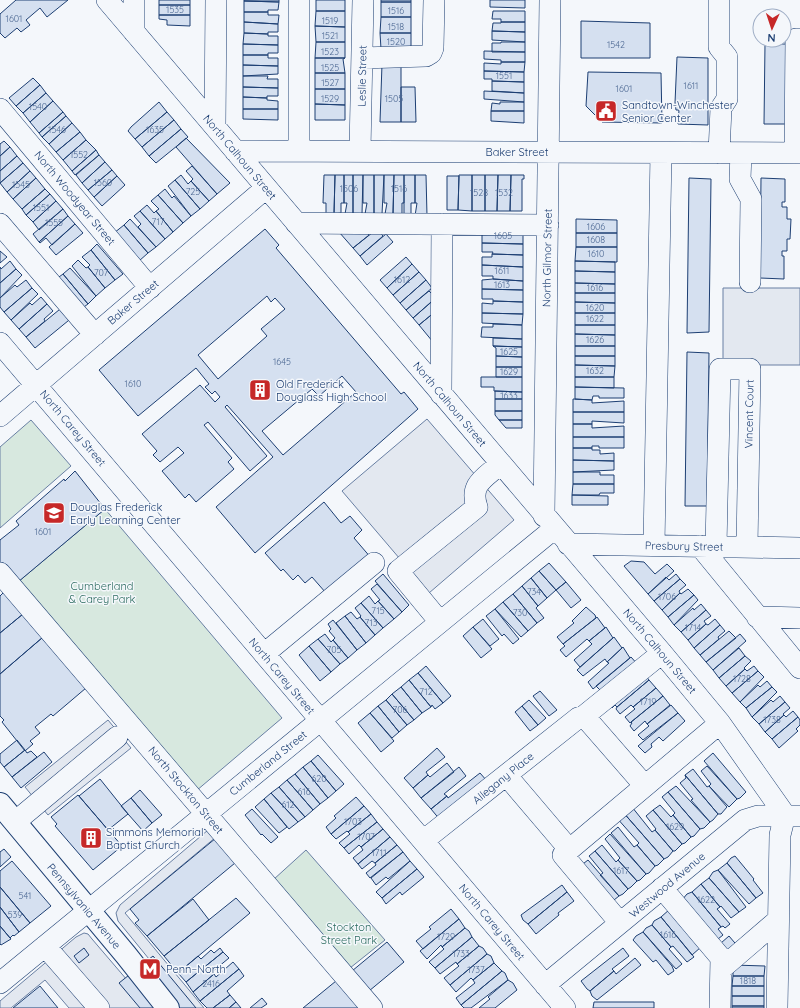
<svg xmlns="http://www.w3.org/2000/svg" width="800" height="1008" font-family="Quicksand,sans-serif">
<rect width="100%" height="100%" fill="#f4f7fb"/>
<path fill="#d7e8df" stroke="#687fa3" d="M31,420L71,466L0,528V447Z
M105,509L282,718L196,791L18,582Z
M306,850L385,940L350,968L273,880Z"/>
<path fill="#e3e8f0" stroke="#687fa3" d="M723,288H800V365H723Z
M427,419L514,520L429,593L342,491Z
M108,720L131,748L48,815L25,787Z
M208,830L216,837L125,913L204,1008H189L118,921L116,913L120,905Z
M84,933L88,934L92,939L151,1008H69L45,980L11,1008H0V1001L76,937Z"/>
<path fill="#d5e0f0" stroke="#1d3f73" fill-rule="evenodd" d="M16,0H68L47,17L40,8L26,20L30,25L21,32L17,28L5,38L0,33V14Z
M159,0H190V5H159Z
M244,0H279V2L244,1Z
M316,0H345V11H316Z
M381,0H411V2H381Z
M490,0H525V8L490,7Z
M244,1L279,2L278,10H268V12H244Z
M381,2H411V17H381Z
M159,5H190V15H159Z
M316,11H345V27L315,26Z
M493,11H525V22H501V19H492Z
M244,12H268V15H279L278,24L244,22Z
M159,15H190V26L167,25V20L159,19Z
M381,17H411V33H380Z
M581,21L650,23V58H581Z
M244,22L278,24V32H268V34L244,33Z
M501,22H525V32L492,31L493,23H501Z
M315,26L345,27V42H316Z
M492,31L525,32V42L492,40Z
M244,33L268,34V36H278V45L243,44Z
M380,33H411V49H381Z
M316,42H345V58H315Z
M501,42H525V52H492V43H501Z
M243,44L278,45V53H268V55H243Z
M765,44H787L786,124H764Z
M484,51L525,52V62H501V60L484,59Z
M243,55H268V58H278V66L243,65Z
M677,57L708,58V125L678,124L679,110H676L675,103Z
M315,58H345L343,59L345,73H315Z
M501,62H525L524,72L484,71V63L501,64Z
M382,64H401V122H380Z
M243,65L278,66V74L243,76Z
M484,71L524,72V82L492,81V79H484Z
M588,72L661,73L662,123L602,122L586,106Z
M315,73H345V89H315Z
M243,76H268L267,79H278V88L243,87Z
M33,78L40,85L16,106L9,98Z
M492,81L524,82V93L492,91Z
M40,85L46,93L23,113L16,106Z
M243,87L278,88V96H267V98L243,97Z
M401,87H415L416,122H401Z
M315,89H345V105L315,104Z
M484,91L524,93V102L484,99Z
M46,93L53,101L30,122L23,113Z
M243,97L267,98V100L278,101V109H243Z
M53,101L63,112L39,133L30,122Z
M159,102L167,112L135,139L128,131L131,127Z
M500,102H524V111H491L492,103L500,104Z
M315,104L345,105V120H315Z
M243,109H278V120L243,119Z
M491,111H524V123L491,121Z
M63,112L66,116L42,137L39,133Z
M167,112L174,120L142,147L135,139Z
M66,116L72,123L49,144L42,137Z
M174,120L181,129L149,156L142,147Z
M72,123L80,132L56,152L49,144Z
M181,129L188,137L156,163L149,156Z
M80,132L86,140L63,160L56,152Z
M186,138L230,183L217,194L176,147Z
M86,140L96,150L72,171L63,160Z
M4,141L10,147L0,156V144Z
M10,147L17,156L0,171V156Z
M96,150L99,155L75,175L72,171Z
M99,155L105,162L82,183L76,175Z
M17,156L23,163L0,183V171Z
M105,162L112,170L88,190L82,183Z
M23,163L30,171L7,192L0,183Z
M192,166L217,194L209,201L191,181L193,179L186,171Z
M112,170L117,176L94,197L88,190Z
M30,171L36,178L13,199L7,192Z
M181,175L188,184L191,181L209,201L200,209L175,180Z
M324,175H335L334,214H326V203H323Z
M335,175H344V203H341V213L334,214Z
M344,175H353V214H345L347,203H344Z
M353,175H363L362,214H353Z
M363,175H374V214H365L367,203H363Z
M374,175H384L382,214H374Z
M384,175H394L393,214H385L387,203H384Z
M394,175H404V203H402V214H393Z
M404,175H415V203H411V214H404Z
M415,175H426L427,216H415L417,203H415Z
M459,175H472V211L458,210Z
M472,175H485V211H472Z
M485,175H498L497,211H485Z
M498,175H511L510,211H497Z
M511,175H524V179H522V211H510Z
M117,176L125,185L102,206L94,197Z
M447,176H459L458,210H447Z
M36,178L45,189L22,209L13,199Z
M689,178L711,179L709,332L687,333Z
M761,178L785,179V202H782V207H787V219H791L790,239H787V251H782V256H784V279L760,278Z
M175,180L200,209L191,216L168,186Z
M45,189L50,194L26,215L22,209Z
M165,189L172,198L174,196L191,216L183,223L158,195Z
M50,194L56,201L33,222L26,215Z
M158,195L183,223L173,232L156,211L159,209L151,201Z
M56,201L63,209L39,230L33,222Z
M147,205L154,213L156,211L173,232L165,239L140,211Z
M63,209L68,216L39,242L33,234Z
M140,211L165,239L156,247L138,227L141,224L134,216Z
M68,216L75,224L52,245L46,238L40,243L39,242Z
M130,219L156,247L148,253L124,225Z
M576,219L617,220V233H576Z
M75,224L83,233L56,255L49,247Z
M124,225L148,253L139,261L114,233Z
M363,228L369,235L353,248L339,232Z
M265,229L279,245L276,248L401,394L404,392L418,409L255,553L216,507L273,457L227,405L225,407L267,456L250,471L208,422L204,425L232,458L228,462L234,469L196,502L189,494L185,498L162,471L184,453L178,447L160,462L153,455L157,451L142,434L200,385L215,402L220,397L215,391L212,394L205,387L209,384L196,368L138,416L99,370ZM267,296L271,302L275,298L285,309L261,329L267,336L218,379L198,355ZM342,376L356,392L283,455L262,431L312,389L319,396Z
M377,229L383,236L360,256L353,248Z
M482,229L523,230V244L482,243Z
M576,233H617V247H576Z
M386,234L393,242L367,265L360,256Z
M482,243L523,244V255L492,254L493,252H482Z
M97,244L123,274L115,280L91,250Z
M576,247H617V262L575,261Z
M91,250L115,280L105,288L88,267L90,265L82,257Z
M0,251L7,257L0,263Z
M492,254L523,255V267L482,265V257H492Z
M406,257L412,264L387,288L380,280Z
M78,260L86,268L88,267L105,288L96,296L72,266Z
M10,261L16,269L0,283V267L1,269Z
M575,261L615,262V272L575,271Z
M412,264L419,272L393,295L387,288Z
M482,265L523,267V281L493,279V276H482Z
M70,268L96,296L88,304L63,274Z
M16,269L22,275L0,298V283Z
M575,271L615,272V284L575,283Z
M419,272L426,280L400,303L393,295Z
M63,274L88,304L81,309L55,280Z
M493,279L523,281V290L482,289V280Z
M26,280L32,288L4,312L0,307V298L15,285L17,287Z
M426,280L432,288L406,310L400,303Z
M575,283L615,284V293H575Z
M32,288L38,294L11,320L4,312Z
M482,289L523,290V302L493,301V299H482Z
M429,291L436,298L413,318L406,310Z
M575,293H615V303L575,302Z
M41,297L47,304L19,329L11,320L30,303L32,305Z
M493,301L523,302V314L482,313V303L493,304Z
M431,302L436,311L419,325L413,318Z
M575,302L615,303V313H575Z
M47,304L53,311L44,319L45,321L26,337L19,329Z
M65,305L74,316L35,348L26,337Z
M436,311L433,342L419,325Z
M482,313L523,314L522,325L482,323Z
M575,313H615V325H575Z
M493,324L522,325V339L481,337L482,327H493Z
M575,325H615V335L575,334Z
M575,334L615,335V346H575Z
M493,338L522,339V347L493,346Z
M493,346L522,347V357L496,356V348Z
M575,346H615V356H575Z
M687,352L709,353L707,506H685Z
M496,356L522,357V367H496Z
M575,356H615V366L575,365Z
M575,365L615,366L614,377H575Z
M496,367H522V377H496Z
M481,377H522V392L494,391V387H481Z
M575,377H614V388L575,387Z
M575,387L624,388V398H599V396H593L592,400L575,399Z
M495,391L522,392V399H495Z
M495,399H522V411H495Z
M573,399L592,400V403L624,401V412H573Z
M495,411H522V420H499L495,415Z
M573,412H624V423L592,421V424H573Z
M499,420H522V428H506Z
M573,424H592V428L624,426V437H573Z
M573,437H624V448H599V446H592V448H573Z
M573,448H592V450H600V454L614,453V461L573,460Z
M573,460L614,461V470L573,472Z
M75,471L105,509L18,582L0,562V540L19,525L16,521L64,479L65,481Z
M573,472H600V475H614V484H573Z
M573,484H614V493H600L599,495H572Z
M572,495L608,496V505H572Z
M324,502L341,523L350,516L362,530L354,538L372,559L326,593L312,577L305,583L298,575L293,580L283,569L281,571L265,553Z
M631,561L644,562L655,574L667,564L674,571L648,594L624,566Z
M549,563L566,582L556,590L539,571Z
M539,571L556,590L547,598L531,578Z
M383,574L409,605L402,612L375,581Z
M676,574L680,579L654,601L648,594L666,577L669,580Z
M531,578L547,598L538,606L522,586Z
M680,579L686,585L679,591L680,593L662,610L654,601Z
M566,582L581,600L571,608L556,590Z
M377,584L402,612L394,619L378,601L380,600L371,589Z
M522,586L538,606L536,608L544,618L537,623L513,594Z
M688,589L694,595L668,617L662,610L680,593L681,594Z
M4,592L23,614L0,633V596Z
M513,594L537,623L528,631L503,602Z
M694,595L698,600L674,625L668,617Z
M369,596L375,604L378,601L394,619L383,628L361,603Z
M503,602L528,631L521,637L495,609Z
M361,603L383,628L375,635L360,617L361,616L355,608Z
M701,604L706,610L681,632L674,625L693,608L694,610Z
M586,607L595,615L596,618L563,644L557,637L574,623L572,621Z
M495,609L519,639L513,644L504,634L502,636L486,616Z
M706,610L711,616L704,621L706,624L688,640L681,632Z
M351,612L357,619L360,617L375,635L366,643L345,616Z
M23,614L43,637L0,674V633Z
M345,616L366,643L357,650L336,623Z
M597,617L605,628L589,641L587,639L566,657L560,650L565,646L563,644Z
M483,619L499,639L490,646L473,627Z
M715,619L720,625L694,648L688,640L706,624L708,625Z
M333,620L357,650L348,658L333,640L335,638L329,631L331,629L328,624Z
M720,625L725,631L718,637L719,639L700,655L694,648Z
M473,627L492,649L481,658L463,636Z
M606,627L613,638L580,667L574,660L592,644L589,641Z
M729,631L736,638L706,662L700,655Z
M325,634L331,642L333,640L348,658L340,664L318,639Z
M740,634L746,641L713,670L706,662Z
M614,637L622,648L607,662L605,659L583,676L577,670Z
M42,638L86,688L53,716L51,714L35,727L40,733L30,741L33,744L25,751L2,722L4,720L0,716V674Z
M318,639L340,664L331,672L309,646Z
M309,646L331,672L320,681L299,655Z
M623,647L630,658L593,689L588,682L609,663L607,662Z
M739,648L745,656L719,678L713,670Z
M745,656L751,661L744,668L745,669L726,686L719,678Z
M631,657L639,666L604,694L596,686Z
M426,666L451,696L443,703L418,673Z
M754,666L758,671L732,693L726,686L745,669L747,671Z
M642,671L649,680L617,707L615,705L612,708L606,701Z
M758,671L764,677L740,702L732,693Z
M418,673L443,703L435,709L432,705L431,707L409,680Z
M409,680L431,707L422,713L401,687Z
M649,680L656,688L633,707L631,705L620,714L616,709L617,707Z
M767,681L772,687L746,708L740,702L758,685L760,687Z
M401,687L422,713L414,720L392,694Z
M772,687L777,692L752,717L746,708Z
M656,688L663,696L630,723L625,717L635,709L633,707Z
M540,691L557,710L549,716L533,696Z
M392,694L414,720L407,725L386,700Z
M663,696L670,705L647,724L645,721L634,731L630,726L632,723L631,722Z
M780,696L785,702L759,724L752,717L771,700L773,702Z
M386,700L407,725L399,732L378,706Z
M529,700L546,718L538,725L522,706Z
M785,702L790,708L783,714L784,715L765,732L759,724Z
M671,705L678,713L643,740L638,735L649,726L647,724Z
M378,706L399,732L392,738L370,713Z
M522,706L538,725L530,731L515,712Z
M793,711L798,717L772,739L765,732L784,715L786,717Z
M370,713L394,741L381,752L358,723Z
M678,713L685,721L663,741L659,737L651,744L652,747L645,753L638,746Z
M798,717L800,720V725L796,729L798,731L779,748L772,739Z
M17,740L25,750L4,767L0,762V754Z
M437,748L445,757L426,772L428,775L413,788L404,778Z
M25,750L27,753L31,751L37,757L12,777L4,767Z
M44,752L52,762L21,788L12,777Z
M713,753L746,792L740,798L737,799L704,761Z
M318,755L344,784L336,791L311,761Z
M311,761L336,791L328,798L303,767Z
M447,763L454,772L421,798L413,788L428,775L430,777Z
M707,766L737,799L729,807L709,786L711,784L701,771Z
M303,767L328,798L320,804L295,774Z
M459,767L466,776L444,794L447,796L431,809L421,798Z
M693,769L707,787L709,786L727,807L721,814H718L685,775Z
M480,773L487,781L441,821L431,809L447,796L448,798Z
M295,774L320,804L313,810L287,780Z
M685,775L718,814L713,820L710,822L691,800L693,799L680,783L686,778Z
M100,779L128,814L108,830L79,796Z
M287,780L313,810L305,817L279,787Z
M676,786L710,822L704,828L700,829L668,792Z
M279,787L305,817L298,822L271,793Z
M140,790L162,815L152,823L131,798Z
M668,792L700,829L694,836L691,837L673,815L675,813L662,797Z
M271,793L298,822L289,829L264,799Z
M78,795L122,846L93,870L55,826L57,824L51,817Z
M356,797L364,806L331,834L326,827L336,818L334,816Z
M131,798L152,823L143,831L121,806Z
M264,799L287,827L279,833L255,807Z
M660,805L671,817L673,815L691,837L685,843L682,844L653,810Z
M364,806L371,814L348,832L347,831L336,839L331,834Z
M632,807L652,832L655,830L673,851L668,857L664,859L622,811Z
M252,809L278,837L271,843L262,834L261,835L245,815Z
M653,810L682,844L675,851H673L655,830L656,829L646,816Z
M622,811L664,859L658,865L655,866L637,845L639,843L616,817Z
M371,814L377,822L344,848L339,843L350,834L348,832Z
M377,822L383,829L361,847L359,845L349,854L344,848Z
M618,827L634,847L637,845L655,866L649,873L646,874L611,833Z
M383,829L390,837L358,864L353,858L363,850L361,847Z
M610,834L646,874L640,880L637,881L618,860L620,858L605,839Z
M390,837L397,845L375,863L372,861L362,869L358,864Z
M216,838L235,863L147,936L135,923L139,920L130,909Z
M397,845L403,852L370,878L366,873L376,865L375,863Z
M602,845L616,862L618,860L637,881L631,887L628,889L595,851Z
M4,849L11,857L0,867V852Z
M595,851L628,889L623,894L619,896L600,875L603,873L589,856Z
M403,852L410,861L388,879L386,877L376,885L371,878Z
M735,856L754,879L753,880L763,893L756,898L727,863L731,858Z
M588,860L619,896L609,904L579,867Z
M12,861L51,906L30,923L0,887V871Z
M410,861L417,869L382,898L376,892Z
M727,863L756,898L749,904L718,870Z
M417,869L424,877L402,895L400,892L386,904L382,898Z
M718,870L746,907L739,912L709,878L713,872Z
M709,878L739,912L731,918L721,906L720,907L701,884Z
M701,884L720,907L717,909L730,924L725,928L723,926L721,927L692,892Z
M562,885L567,892L528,924L523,920L521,915Z
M0,887L30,923L19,932L0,907Z
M567,892L574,901L558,913L559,915L536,934L528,924Z
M692,892L721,927L718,929L723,935L718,939L682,900L687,894Z
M236,898L250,913L178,973L164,956Z
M193,899L209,920L164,956L147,936Z
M0,907L19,932L14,936L13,935L10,938L0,926Z
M451,909L459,919L423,949L416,941L431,929L429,927Z
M670,909L701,947L692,955L661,917Z
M661,917L694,957L687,962L673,946L671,947L652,925L654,921Z
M459,919L465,928L442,947L441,945L427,959L420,951Z
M652,925L671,947L669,949L682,964L676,969L643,932L646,928Z
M0,926L11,939L1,945L0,944Z
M465,928L469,931L472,937L435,968L429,962L444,949L442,947Z
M643,932L672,966L674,971L668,975L656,960L653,962L633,940L636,936Z
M729,936L740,949L732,956L721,943Z
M472,937L479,946L457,964L456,962L440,974L435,968Z
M387,942L404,962L369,991L352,971Z
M479,946L483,948L487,954L450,985L444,978L459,966L457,964Z
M84,948L89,955L79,963L74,956Z
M220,948L223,952L186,982L178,973L198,956L201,959L211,950L214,953Z
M623,948L629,956L612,969L614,971L590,991L587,989L581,981Z
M223,952L229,958L212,972L214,974L193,992L186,982Z
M487,954L491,956L494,963L473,980L471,978L456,992L450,985Z
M153,956L196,1008H140L119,983Z
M635,958L641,965L597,1000L592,996L590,991L614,971L616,974Z
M233,962L239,969L200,1001L193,992L214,974L216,977Z
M494,963L502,971L461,1005L456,998L475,983L473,980Z
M733,965L765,966L764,976H733Z
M239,969L244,976L227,991L230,995L213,1008H207L200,1001Z
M502,971L505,973L508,980L471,1008H464L461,1005Z
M733,976H764V986H732Z
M508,980L513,983L517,990L495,1008H479L490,999L488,997Z
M336,981L359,1008H303Z
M40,986L58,1008H13Z
M732,986H764V996H732Z
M230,995L236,1002L229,1008H213Z
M732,996H764V1006H732Z
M262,998L267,1004L261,1008H250Z
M236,1002L241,1008H229Z
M594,1002H654V1008H593Z
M732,1006H764V1008H732Z"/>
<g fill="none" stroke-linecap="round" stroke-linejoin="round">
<g stroke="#1d3f73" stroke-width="22">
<path id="minor" d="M107,0L662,653L720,723L785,815
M299,0V151
M134,32V0
M362,58L426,56L431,53L433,48L434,0
M0,109L150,288
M215,127L216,0
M235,151L800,153
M360,151L363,0
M719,153L721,108L727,99V57L719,47V0
M741,153L740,179L751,199L750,282
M795,153L796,39H800
M296,223L548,225
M0,224L95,335
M0,343L565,1008
M441,394L442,224
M0,416L266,188
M544,516L550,0
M568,544L800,548
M654,545L661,153
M700,546L800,668
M716,546L720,369H750L747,547
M0,573L372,1008
M757,617L800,618
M440,622L398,571L477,507C469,484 485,478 500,464
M264,654L374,563
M584,716L645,786
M507,776L569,849
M15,822L117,737
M423,841L578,718L584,716L662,653
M662,888L721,958L720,1008
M620,923L563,855L720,723
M45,946L99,1008
M721,969L778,920
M0,983L555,528
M545,985L745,820L758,816H800
M777,1008L780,835L785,815"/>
</g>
<g stroke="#1d3f73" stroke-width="24">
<path id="major" d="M0,804L126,955L168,1008"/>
</g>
<use href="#minor" stroke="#f4f7fb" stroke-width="21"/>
<use href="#major" stroke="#f4f7fb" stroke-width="22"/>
</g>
<defs>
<g id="civic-square" transform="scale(1.15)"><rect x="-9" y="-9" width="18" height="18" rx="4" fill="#c62828" stroke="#f4f7fb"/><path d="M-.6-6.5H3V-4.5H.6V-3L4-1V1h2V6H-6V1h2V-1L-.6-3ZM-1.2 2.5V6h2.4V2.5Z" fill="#fff"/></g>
<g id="building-square" transform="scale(1.15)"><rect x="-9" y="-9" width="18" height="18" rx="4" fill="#c62828" stroke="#f4f7fb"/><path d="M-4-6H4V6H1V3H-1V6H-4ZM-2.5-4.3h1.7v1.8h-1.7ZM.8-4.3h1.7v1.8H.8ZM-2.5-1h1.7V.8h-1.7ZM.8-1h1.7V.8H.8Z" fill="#fff"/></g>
<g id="school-square" transform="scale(1.15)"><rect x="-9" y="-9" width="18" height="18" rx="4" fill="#c62828" stroke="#f4f7fb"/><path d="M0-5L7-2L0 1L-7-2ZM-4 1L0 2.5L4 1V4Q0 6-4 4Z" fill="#fff"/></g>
<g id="metro-square" transform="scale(1.15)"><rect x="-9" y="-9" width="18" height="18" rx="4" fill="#c62828" stroke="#f4f7fb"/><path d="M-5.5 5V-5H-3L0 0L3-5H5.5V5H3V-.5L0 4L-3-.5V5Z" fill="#fff"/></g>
</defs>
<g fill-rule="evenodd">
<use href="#civic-square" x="606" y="111"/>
<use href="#building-square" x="260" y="390"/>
<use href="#school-square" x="54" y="513"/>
<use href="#building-square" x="91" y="838"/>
<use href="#metro-square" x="150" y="969"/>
</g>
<g text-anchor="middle" stroke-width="3" stroke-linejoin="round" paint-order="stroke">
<g font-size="9" fill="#4b6792">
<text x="175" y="13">1535</text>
<text x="396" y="14">1516</text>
<text x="14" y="22">1601</text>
<text x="330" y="24">1519</text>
<text x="396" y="30">1518</text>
<text x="330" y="39">1521</text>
<text x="396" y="45">1520</text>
<text x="616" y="48">1542</text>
<text x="330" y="55">1523</text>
<text x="330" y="71">1525</text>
<text x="504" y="79">1551</text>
<text x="330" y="86">1527</text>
<text x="691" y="89">1611</text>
<text x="624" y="92">1601</text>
<text x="330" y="102">1529</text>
<text x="394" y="102">1505</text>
<text x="38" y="110">1540</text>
<text x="57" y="133">1546</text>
<text x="155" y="133">1635</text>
<text x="79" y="158">1552</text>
<text x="103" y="186">1560</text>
<text x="21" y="188">1545</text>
<text x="349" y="192">1506</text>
<text x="399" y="192">1516</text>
<text x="193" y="195">725</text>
<text x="479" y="196">1528</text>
<text x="504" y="196">1532</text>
<text x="41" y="211">1551</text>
<text x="158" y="225">717</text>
<text x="54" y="226">1555</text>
<text x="596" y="230">1606</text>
<text x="503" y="239">1605</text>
<text x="596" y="243">1608</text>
<text x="596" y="257">1610</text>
<text x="502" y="274">1611</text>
<text x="101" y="276">707</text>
<text x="402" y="283">1612</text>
<text x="502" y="288">1613</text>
<text x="595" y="291">1616</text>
<text x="595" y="311">1620</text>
<text x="595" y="322">1622</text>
<text x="595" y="343">1626</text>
<text x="509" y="355">1625</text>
<text x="282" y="365">1645</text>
<text x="595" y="374">1632</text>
<text x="509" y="375">1629</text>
<text x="133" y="387">1610</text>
<text x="509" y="399">1633</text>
<text x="43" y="535">1601</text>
<text x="534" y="595">734</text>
<text x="667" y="600">1706</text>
<text x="378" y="614">715</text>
<text x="520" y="616">730</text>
<text x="371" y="626">713</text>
<text x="693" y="631">1714</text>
<text x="334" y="653">705</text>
<text x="742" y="682">1728</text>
<text x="426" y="695">712</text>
<text x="648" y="705">1719</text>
<text x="400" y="713">706</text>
<text x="772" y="723">1738</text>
<text x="319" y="782">620</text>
<text x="304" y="795">616</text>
<text x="288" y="808">612</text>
<text x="353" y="825">1703</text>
<text x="675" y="830">1629</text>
<text x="366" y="840">1707</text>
<text x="379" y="856">1711</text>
<text x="621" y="874">1617</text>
<text x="25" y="899">541</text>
<text x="706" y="903">1622</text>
<text x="15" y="918">539</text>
<text x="668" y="938">1616</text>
<text x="446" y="940">1729</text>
<text x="461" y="957">1733</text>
<text x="476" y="973">1737</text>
<text x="748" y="984">1818</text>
<text x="211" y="987">2416</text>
</g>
<g font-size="11" fill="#1d3f73" stroke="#f4f7fb">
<text transform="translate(362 76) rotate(-89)" y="4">Leslie Street</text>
<text x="517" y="156">Baker Street</text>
<text transform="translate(240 157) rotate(50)" y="4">North Calhoun Street</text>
<text transform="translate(75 198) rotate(50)" y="4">North Woodyear Street</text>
<text transform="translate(547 258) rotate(-89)" y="4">North Gilmor Street</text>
<text transform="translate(133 302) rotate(-40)" y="4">Baker Street</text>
<text transform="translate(450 404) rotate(50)" y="4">North Calhoun Street</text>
<text transform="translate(749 414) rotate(-89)" y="4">Vincent Court</text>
<text transform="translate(73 428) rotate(50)" y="4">North Carey Street</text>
<text transform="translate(684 546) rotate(1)" y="4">Presbury Street</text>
<text transform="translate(660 651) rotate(50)" y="4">North Calhoun Street</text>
<text transform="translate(282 676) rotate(50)" y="4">North Carey Street</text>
<text transform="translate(268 763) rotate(-39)" y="4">Cumberland Street</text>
<text transform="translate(503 778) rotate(-39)" y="4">Allegany Place</text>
<text transform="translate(186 790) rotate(50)" y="4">North Stockton Street</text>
<text transform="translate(667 885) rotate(-40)" y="4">Westwood Avenue</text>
<text transform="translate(84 906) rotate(50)" y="4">Pennsylvania Avenue</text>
<text transform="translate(492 922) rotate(50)" y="4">North Carey Street</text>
</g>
<g font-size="11" fill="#1d3f73" stroke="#f4f7fb" text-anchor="start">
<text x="622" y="109">Sandtown-Winchester<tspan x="622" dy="13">Senior Center</tspan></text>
<text x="276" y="388">Old Frederick<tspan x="276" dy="13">Douglass High School</tspan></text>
<text x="70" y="511">Douglas Frederick<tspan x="70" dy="13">Early Learning Center</tspan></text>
<text x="106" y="836">Simmons Memorial<tspan x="106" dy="13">Baptist Church</tspan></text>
<text x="166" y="973">Penn–North</text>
</g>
<g font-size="11" fill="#2c6c60" stroke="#f4f7fb">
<text x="102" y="590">Cumberland<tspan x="102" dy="13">&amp; Carey Park</tspan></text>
<text x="349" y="931">Stockton<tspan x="349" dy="13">Street Park</tspan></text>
</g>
</g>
<g transform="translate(772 28) rotate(183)"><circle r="19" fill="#f4f7fb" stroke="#9eadc5"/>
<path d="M0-3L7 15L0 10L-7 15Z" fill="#c62828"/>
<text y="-6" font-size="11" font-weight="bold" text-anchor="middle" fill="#1d3f73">N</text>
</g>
</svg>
